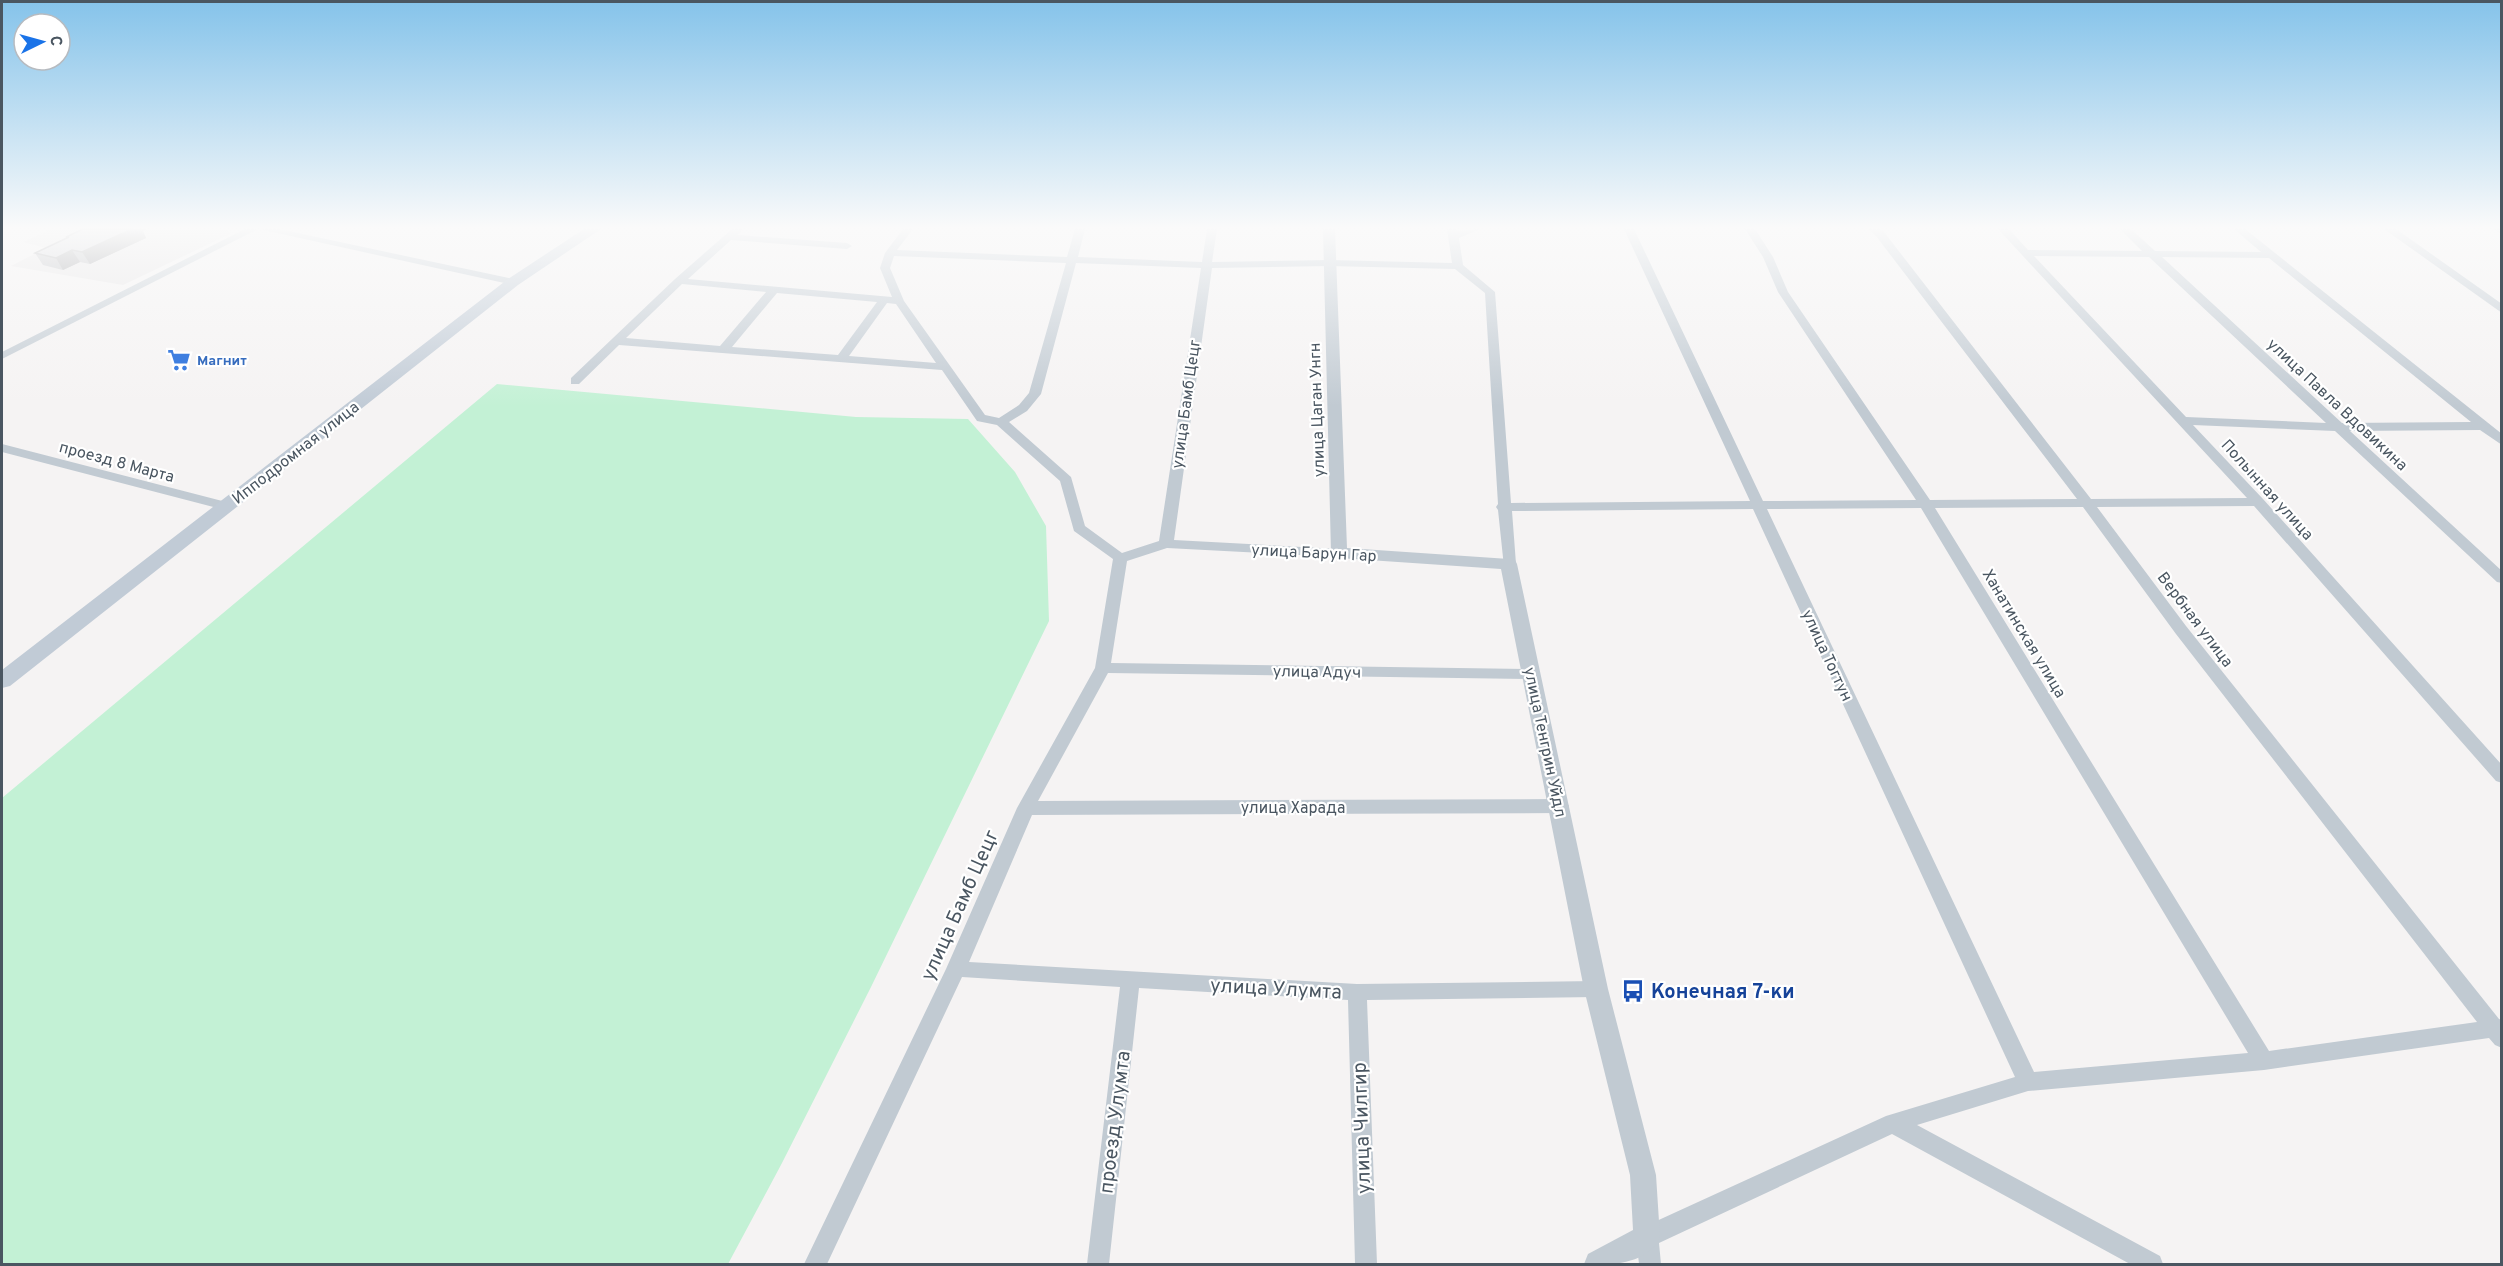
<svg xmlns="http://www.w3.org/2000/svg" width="2503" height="1266" font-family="Overpass,sans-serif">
<rect width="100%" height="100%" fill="#f5f3f3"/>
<path fill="#e6e4e5" d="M52,229H224L232,233L123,285L11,266L46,248L23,242Z"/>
<path fill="#c3f1d5" d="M497,384L856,417L968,419L1015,472L1046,526L1049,621L871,987L782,1163L728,1264H2V798Z"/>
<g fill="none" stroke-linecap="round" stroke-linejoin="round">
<path fill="#c1cad2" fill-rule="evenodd" d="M245,229H258L2,359V352Z
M259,229H279L513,279L518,282L513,285Z
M732,229H743L738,235L847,243L852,246L847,249L731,240L688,279L892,297L880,268L885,253L903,229H913L897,250L1067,257L1075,229H1085L1078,257L1202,262L1207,229H1217L1212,262L1329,260L1452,263L1447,229H1457V231L1480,229L1459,238L1463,265L1495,292L1511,503L1750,501L1624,229H1634L1763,501L1916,500L1778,292L1763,257L1745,229H1755L1773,257L1788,292L1930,500L2077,499L1876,236L1868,229H1880L1884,232L2091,499L2247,498L1998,229H2009L2028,250L2142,251L2120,229H2131L2155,251L2261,252L2234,229H2245L2502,434V445L2480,430L2350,431L2502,571V583L2497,582L2335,431L2193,425L2263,499L2502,765V783L2496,781L2254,506L2097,507L2186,626L2499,1019L2502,1020V1048L2495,1045L2489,1038L2264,1070L2028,1091L1917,1125L2160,1256L2163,1264H2130L1892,1134L1659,1243L1661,1264H1639L1636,1237L1639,1229L1886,1116L2015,1077L1753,509L1512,511L1516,564L1514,567H1504L1498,510L1496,507L1498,504L1485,293L1455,269L1329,266L1212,268L1174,540L1339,549L1346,553L1339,557L1167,548L1127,561L1111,663L1531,669L1536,670L1539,674L1536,678L1531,679L1108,673L1038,801L1560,799L1566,801L1569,806L1566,811L1560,813L1032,815L969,962L1357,984L1596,981L1603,983L1606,989L1603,995L1596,997L1367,1000L1377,1264H1355L1348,1000L1139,988L1109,1264H1087L1120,987L962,977L827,1264H804L946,969L1017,808L1095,668L1113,559L1074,531L1060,481L997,425L977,421L942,370L619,345L579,384H571V378L675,279ZM894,256L1066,263L1029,393L1019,405L999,418L985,415L904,301L890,268ZM2034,256L2149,257L2326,423L2186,417ZM2162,257L2269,258L2471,422L2342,423ZM1076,263L1201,268L1159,541L1122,553L1085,526L1071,477L1009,422L1027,411L1041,394ZM682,284L766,292L720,346L626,338ZM777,293L877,302L838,355L732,347ZM887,303L896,304L936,363L849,356ZM2083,507L2176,634L2477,1022L2269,1051L1935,508ZM1921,508L2248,1053L2034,1072L1767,509Z
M2384,229H2396L2502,304V313Z
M2493,229H2502V234Z
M2,444L230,503L232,506L225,510L2,452Z"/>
<path fill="#c1cad2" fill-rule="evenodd" d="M1323,229H1335L1347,548L1509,559L1515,560L1517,564L1608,989L1656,1175L1660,1237C1649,1264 1610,1266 1584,1264L1588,1254L1633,1230L1630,1175L1584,989L1501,569L1339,558L1333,557L1331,553Z"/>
<path fill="#c1cbd6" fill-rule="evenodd" d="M584,229H601L518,285L10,686L2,688V670L508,279Z"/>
</g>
<path fill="#b0b2b7" d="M143,231L146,238L90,264L80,262L63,270L43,265L35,253L67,238L66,237Z"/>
<path fill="#909195" d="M131,229H146L143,231L146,238L90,264L82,252Z
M72,250L80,262L63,270L56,258Z"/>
<path fill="#cdcfd5" stroke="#909195" stroke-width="1.5" d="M83,229H132L82,252L72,250L56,258L35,253L69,237H66Z"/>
<linearGradient id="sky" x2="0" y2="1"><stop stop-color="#85c3ea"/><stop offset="0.56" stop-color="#fafafa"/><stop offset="1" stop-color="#fafafa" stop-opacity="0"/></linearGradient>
<rect width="2503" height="406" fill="url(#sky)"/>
<defs>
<g id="supermarket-bare" transform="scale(1.8)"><path d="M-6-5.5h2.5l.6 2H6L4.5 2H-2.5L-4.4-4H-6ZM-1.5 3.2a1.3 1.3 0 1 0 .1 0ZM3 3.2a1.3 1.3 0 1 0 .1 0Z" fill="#3f7fe0" stroke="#fff" stroke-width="2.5" paint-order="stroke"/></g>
<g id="bus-bare" transform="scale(1.8)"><path d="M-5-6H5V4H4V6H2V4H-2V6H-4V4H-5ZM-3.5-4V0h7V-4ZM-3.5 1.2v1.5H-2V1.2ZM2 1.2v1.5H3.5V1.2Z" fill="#1a4fb4" stroke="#fff" stroke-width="2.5" paint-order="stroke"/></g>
</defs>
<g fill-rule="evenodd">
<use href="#supermarket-bare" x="179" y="360"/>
<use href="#bus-bare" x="1633" y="991"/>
</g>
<g text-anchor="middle" stroke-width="4.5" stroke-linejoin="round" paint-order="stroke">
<g font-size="14" font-weight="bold" fill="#366cbe" stroke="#fff" text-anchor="start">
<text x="197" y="365">Магнит</text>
</g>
<g font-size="16" fill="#4a5661" stroke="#fff">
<text transform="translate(1185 404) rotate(-82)" y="6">улица Бамб Цецг</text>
<text transform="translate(2338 404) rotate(43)" y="6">улица Павла Вдовикина</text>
<text transform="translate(1316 410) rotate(-92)" y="6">улица Цаган Унгн</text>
<text transform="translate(295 452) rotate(-38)" y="6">Ипподромная улица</text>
<text transform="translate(117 461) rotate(15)" y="6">проезд 8 Марта</text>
<text transform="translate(2268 489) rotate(48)" y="6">Полынная улица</text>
<text transform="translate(1314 552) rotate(3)" y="6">улица Барун Гар</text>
<text transform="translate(2196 619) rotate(53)" y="6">Вербная улица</text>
<text transform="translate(2025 633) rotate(59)" y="6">Ханатинская улица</text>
<text transform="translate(1828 655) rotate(65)" y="6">улица Тогтун</text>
<text transform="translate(1317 671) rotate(1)" y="6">улица Адуч</text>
<text transform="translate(1546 742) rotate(78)" y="6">улица Тенгрин Уйдл</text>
<text x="1293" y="813">улица Харада</text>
</g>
<g font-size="20" fill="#4a5661" stroke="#fff">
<text transform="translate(959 905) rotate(-66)" y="7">улица Бамб Цецг</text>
<text transform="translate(1276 988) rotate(3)" y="7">улица Улумта</text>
<text transform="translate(1114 1122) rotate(-83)" y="7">проезд Улумта</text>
<text transform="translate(1361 1128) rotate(-92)" y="7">улица Чилгир</text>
</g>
<g font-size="20" font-weight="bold" fill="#164399" stroke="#fff" text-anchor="start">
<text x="1651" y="998">Конечная 7-ки</text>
</g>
</g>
<rect width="2503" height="1266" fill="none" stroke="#4a5661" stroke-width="6"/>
<g transform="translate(42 42) rotate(85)"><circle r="28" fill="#ffffff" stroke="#b7bbc0" stroke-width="1.5"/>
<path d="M0-4.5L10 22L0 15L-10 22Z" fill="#1a73e8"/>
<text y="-9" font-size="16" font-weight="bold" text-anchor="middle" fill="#4a5661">С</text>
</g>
</svg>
